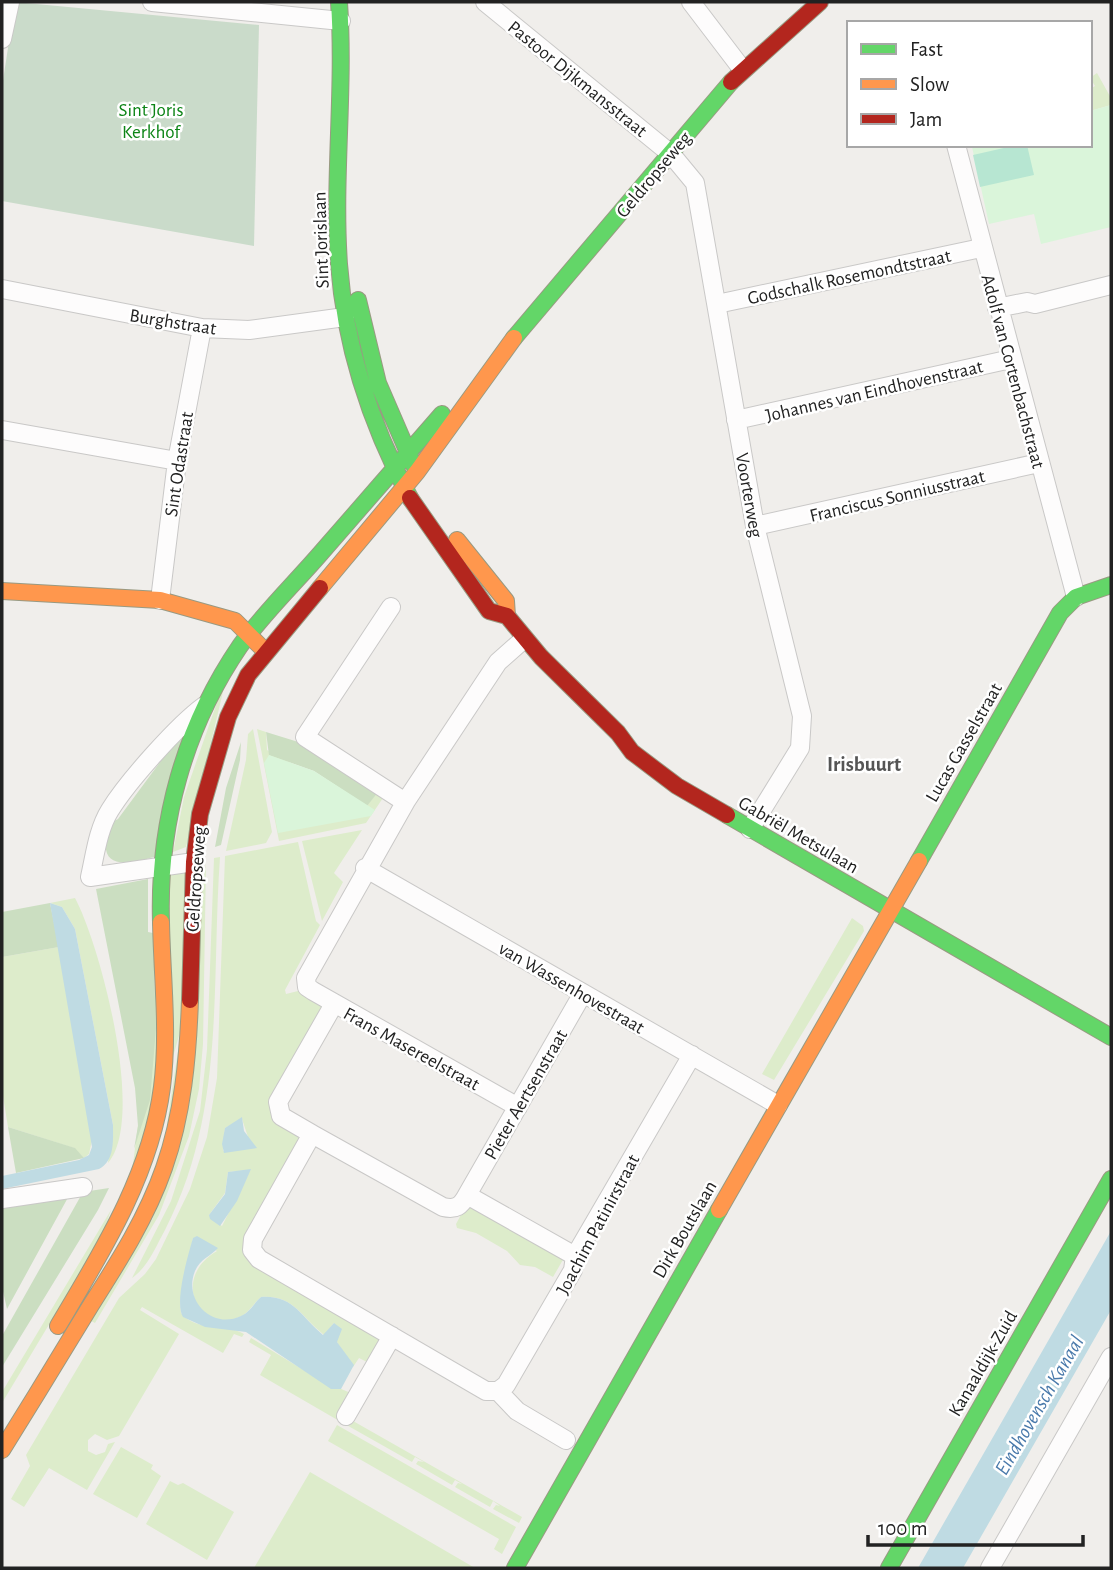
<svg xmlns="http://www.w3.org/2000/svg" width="1113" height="1570" font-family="'Alegreya Sans',sans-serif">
<rect width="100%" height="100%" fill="#f0eeeb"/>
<path fill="#ddeccb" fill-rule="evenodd" d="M1097,73L1111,98V105L1090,111V89L1095,86L1090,78Z
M228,671L186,847L173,852L184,797Z
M253,729L272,832L266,843L226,851L246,760L248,734Z
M257,729L266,732L267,750L367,805L379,791L385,795L366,823L279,841Z
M362,830L334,873L343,882L322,921L302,841Z
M298,842L316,921L320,925L285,990L286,994L302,990L322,1007L273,1098L297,1132L300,1143L245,1242L380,1339V1343L371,1364L359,1358L353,1367L337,1342L334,1323L324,1335C301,1317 294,1295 261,1297C254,1303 250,1311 242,1316C200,1336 169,1279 217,1251L193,1238L180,1302L181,1313C198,1333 224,1322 244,1334L242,1337L234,1334L223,1353L142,1307L140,1310L179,1334L119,1436L107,1440L95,1434L88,1440V1451L96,1455L105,1452L108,1444L115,1442L87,1490L49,1468L24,1507L11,1499L30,1466L26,1455L119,1298L145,1274L156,1259L190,1189L207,1137L217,1078L225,856ZM242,1119L249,1140L223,1151L225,1128ZM250,1170L222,1226L209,1215L225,1193L228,1172Z
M220,857C211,984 226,1112 165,1230C156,1246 148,1267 132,1278L171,1201L200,1111L207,1050L214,858Z
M206,863L203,1044L199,1089L189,1136L159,1215L95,1323L91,1321L153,1218Z
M185,870L182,1025L125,1227L170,874Z
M75,898C101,947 146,1119 108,1163L113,1125L75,929L62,907L50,903Z
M852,918L863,926L864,931L774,1080L762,1074Z
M59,947L92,1140L89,1154L84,1158L74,1148L8,1127L2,1090V957Z
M473,1207L564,1258L553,1277L535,1267L520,1265L507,1251L476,1233L457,1228L456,1224L463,1211Z
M111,1210L102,1236L2,1403V1392Z
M251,1338L320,1380L353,1394L341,1422L260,1375L271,1355L249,1342Z
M346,1417L522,1517L519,1523L493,1509L496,1505L500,1506L493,1501L490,1507L455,1487L458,1483L462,1484L455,1480L452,1485L416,1464L418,1461L424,1462L415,1457L412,1462L343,1423Z
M337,1425L516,1527L502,1554L494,1549L499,1539L328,1441Z
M121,1447L153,1465L151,1469L161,1476L137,1518L93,1494Z
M310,1472L322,1479L475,1568H254Z
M170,1481L178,1485L183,1483L234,1512L207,1560L146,1524Z"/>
<path fill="#cbdec1" d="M186,727L154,857C121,866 95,869 110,823L118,819Z
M266,732L308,745L379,791L367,806L314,771L269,755Z
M241,742L240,760L221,845L215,847L226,788Z
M148,879V932L153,933L156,1029L150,1100L134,1149L138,1126L135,1088L96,889Z
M50,903L59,947L2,957V912Z
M8,1127L75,1148L84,1158L16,1173Z
M109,1188L98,1210L2,1367V1336L83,1192Z
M71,1192L7,1309L2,1287V1207Z"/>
<path fill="#cadbca" d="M15,2L259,25L254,246L2,201V87Z"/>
<path fill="#daf5da" d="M1111,105V227L1041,244L1034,214L989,224L972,147L1090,145V111Z
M269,755L314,771L375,810L371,816L278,833L264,763Z"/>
<path fill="#b7e6d2" d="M1017,145H1027L1034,175L980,187L973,155Z"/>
<path fill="#bfdbe3" d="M50,903L62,907L75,929L113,1125C113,1140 115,1161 99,1169L2,1189V1176L79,1160L89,1155L92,1147Z
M242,1117L244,1131L257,1148L224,1153L222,1144L225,1128Z
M251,1169L237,1201L220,1226L210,1219L209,1215L225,1194L228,1172Z
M1111,1231V1310L963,1568H918Z
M197,1236L218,1248C211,1256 200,1259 195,1271C183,1300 212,1330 241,1316C250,1312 254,1303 261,1297C294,1295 301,1317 323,1335L334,1323L342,1329L337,1342L354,1365L341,1389H331L246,1332L205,1327L183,1317C174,1303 188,1255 193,1238Z"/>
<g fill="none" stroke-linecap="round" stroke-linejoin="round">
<g stroke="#c9c8c7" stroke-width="20">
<path id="street" d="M152,2L341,21
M485,2L671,154L695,183L755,526L802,716L800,748L750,829
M691,2L742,69
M2,39L10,2
M956,145L1076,597
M2,289L202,328L249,330L345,317
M717,304L981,248
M997,308L1027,302L1035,304L1111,285
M736,420L1011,359
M2,430L177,461
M755,526L1039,463
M160,600L177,461L202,328
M391,607L305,737L405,802
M194,862L90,877C95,855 98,829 110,810C128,781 178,725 204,706
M365,868L778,1105
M334,1004L278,1102L281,1116L312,1134L253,1239L252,1250L259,1259L486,1391H498L517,1411L566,1440
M518,1107L313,991L307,987L306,978L406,801L498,662L524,639
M312,1134L443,1207C456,1210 461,1206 467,1195L575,1256
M467,1195L583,993
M2,1199L83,1187
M498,1391L506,1385L573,1270L575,1256L692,1055
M346,1416L392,1336
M990,1568L1111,1357"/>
</g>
<g stroke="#999a82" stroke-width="18">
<path id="fast" d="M339,2C345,90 333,177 339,264C345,347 371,425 410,498
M358,300L378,383L413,464
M514,338L731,82
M727,815L1111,1037
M919,861L1060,613L1076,597L1111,585
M161,922C158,824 184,728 240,646C263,614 294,584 320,554C361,507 401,461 442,414
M515,1568L719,1210
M889,1568L1111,1179"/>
</g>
<g stroke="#999a82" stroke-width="18">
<path id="slow" d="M457,540L506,601L507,616
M320,588L417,472L514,338
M2,591L160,600L235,621L260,646
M719,1210L919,861
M58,1326C102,1252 151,1174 162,1087C169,1033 162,976 161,922
M2,1450C32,1402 62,1353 91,1305C119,1261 147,1217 164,1168C183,1114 188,1057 190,1000"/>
</g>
<g stroke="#999a82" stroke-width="18">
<path id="jam" d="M731,82L820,2
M410,498L489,611L507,616L541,657L618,733L632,752L677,786L727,815
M190,1000L194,862L200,814L228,717L248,675L320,588"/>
</g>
<use href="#street" stroke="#fdfcfc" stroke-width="18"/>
<use href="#fast" stroke="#63d668" stroke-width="16"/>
<use href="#slow" stroke="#ff974d" stroke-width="16"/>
<use href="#jam" stroke="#b3261e" stroke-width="16"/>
</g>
<g text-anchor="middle" stroke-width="5" stroke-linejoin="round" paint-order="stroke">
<g font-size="19" fill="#222" stroke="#fff">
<text transform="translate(578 78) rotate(39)" y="7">Pastoor Dijkmansstraat</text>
<text transform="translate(653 174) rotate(-50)" y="7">Geldropseweg</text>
<text transform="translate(320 240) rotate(-92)" y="7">Sint Jorislaan</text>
<text transform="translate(849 276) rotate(-12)" y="7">Godschalk Rosemondtstraat</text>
<text transform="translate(173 321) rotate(9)" y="7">Burghstraat</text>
<text transform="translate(1014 371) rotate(75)" y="7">Adolf van Cortenbachstraat</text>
<text transform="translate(874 390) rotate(-13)" y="7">Johannes van Eindhovenstraat</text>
<text transform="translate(178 464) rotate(-81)" y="7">Sint Odastraat</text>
<text transform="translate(750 495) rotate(80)" y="7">Voorterweg</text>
<text transform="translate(897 495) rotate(-13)" y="7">Franciscus Sonniusstraat</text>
<text transform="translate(963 742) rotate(-60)" y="7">Lucas Gasselstraat</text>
<text transform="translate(799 834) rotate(30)" y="7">Gabriël Metsulaan</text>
<text transform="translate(195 879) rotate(-86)" y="7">Geldropseweg</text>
<text transform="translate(572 987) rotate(30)" y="7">van Wassenhovestraat</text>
<text transform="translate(412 1048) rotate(29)" y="7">Frans Masereelstraat</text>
<text transform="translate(525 1094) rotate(-60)" y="7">Pieter Aertsenstraat</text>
<text transform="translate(597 1224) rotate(-62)" y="7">Joachim Patinirstraat</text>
<text transform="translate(684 1229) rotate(-60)" y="7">Dirk Boutslaan</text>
<text transform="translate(982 1363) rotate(-60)" y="7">Kanaaldijk-Zuid</text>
</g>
<g font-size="19" fill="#0c8416" stroke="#fff">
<text x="151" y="116">Sint Joris<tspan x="151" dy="22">Kerkhof</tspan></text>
</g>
<g font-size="21" font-weight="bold" fill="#555" stroke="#fff">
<text x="864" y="771">Irisbuurt</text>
</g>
<g font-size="21" font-style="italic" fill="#4a7aab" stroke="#fff">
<text transform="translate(1039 1405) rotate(-60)" y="7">Eindhovensch Kanaal</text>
</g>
</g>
<rect width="1113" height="1570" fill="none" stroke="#222222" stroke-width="7"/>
<rect x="847" y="21" width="245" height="126" fill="#ffffff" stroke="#a7a7a7" stroke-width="2"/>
<rect x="861" y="44" width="35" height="10" fill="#63d668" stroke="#a7a7a7" stroke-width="2"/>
<text x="910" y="56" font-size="21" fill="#222222">Fast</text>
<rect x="861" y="79" width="35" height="10" fill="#ff974d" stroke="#a7a7a7" stroke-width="2"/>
<text x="910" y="91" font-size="21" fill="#222222">Slow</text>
<rect x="861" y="114" width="35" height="10" fill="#b3261e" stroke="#a7a7a7" stroke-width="2"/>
<text x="910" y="126" font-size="21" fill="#222222">Jam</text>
<path d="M868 1535v10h215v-10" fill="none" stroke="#222222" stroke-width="3.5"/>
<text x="878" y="1535" font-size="21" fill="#222222" stroke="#ffffff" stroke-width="5" paint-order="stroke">100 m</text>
</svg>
